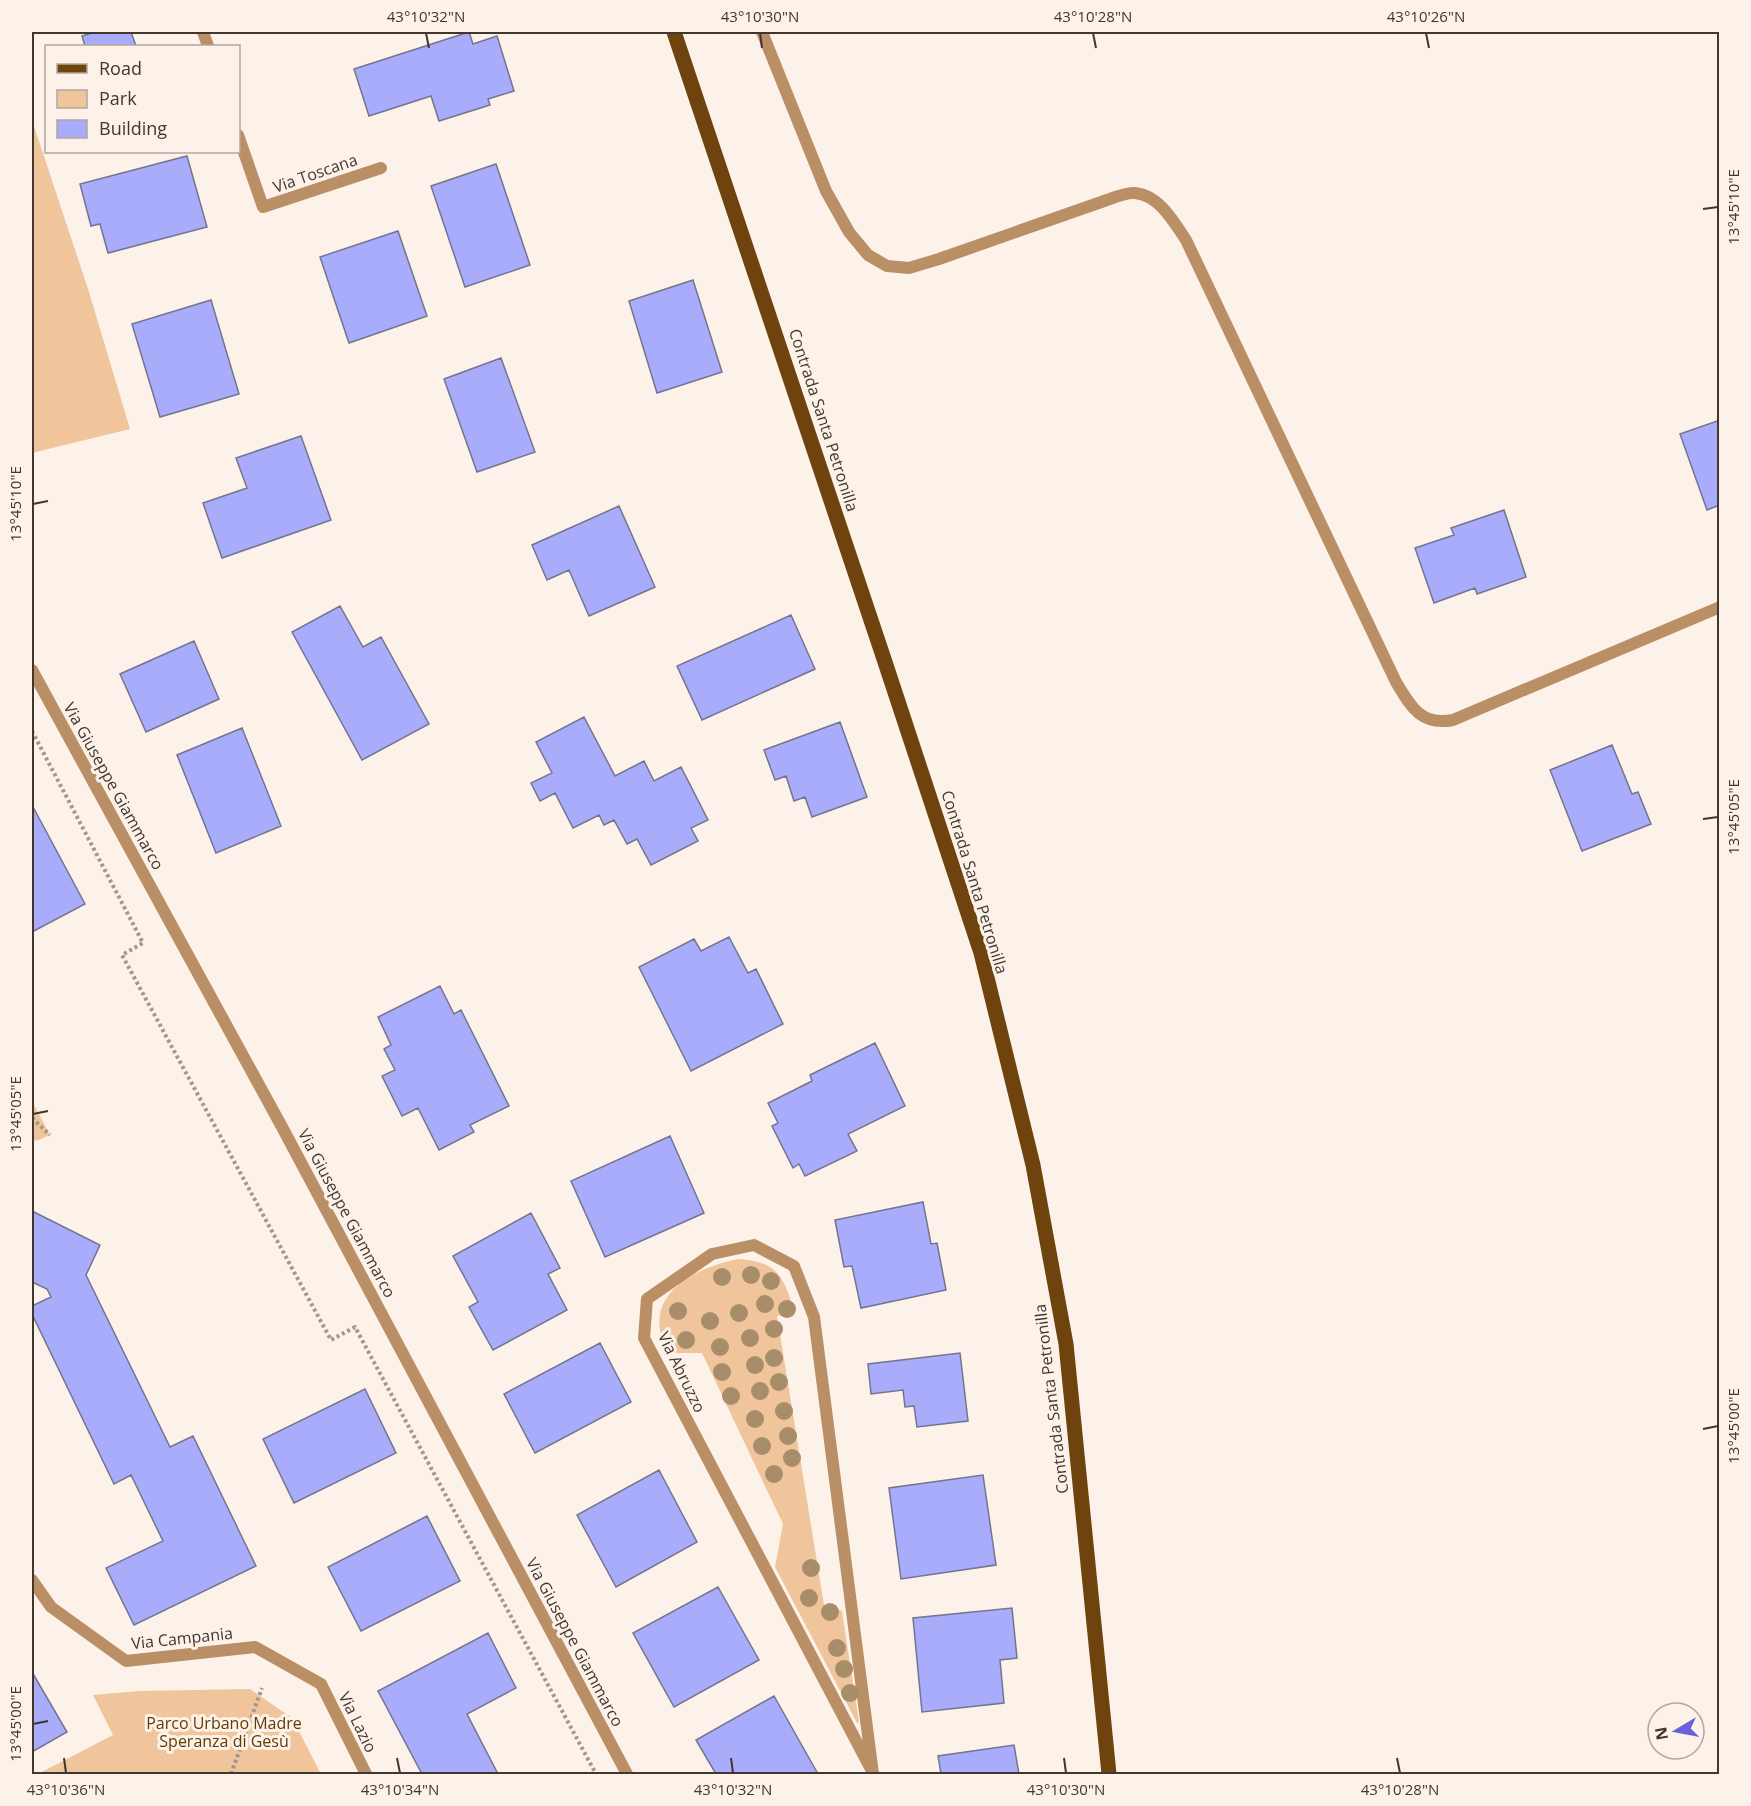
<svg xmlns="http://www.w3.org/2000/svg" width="1751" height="1806" font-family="'Open Sans',sans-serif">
<rect width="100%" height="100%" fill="#fcf2e9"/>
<path fill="#f0c59c" d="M32,120L89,292L130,429L32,453Z
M32,1101L50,1135L36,1141L32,1138Z
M738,1259C780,1262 783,1277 795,1313L777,1316L824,1605L842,1611L859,1722L857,1723L775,1567L783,1524L702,1353H669C637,1299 691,1268 738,1259Z
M250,1689L292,1718L321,1774H38L113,1735L93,1695L139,1691Z"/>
<path fill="#a9acfb" stroke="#73748e" stroke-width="1.5" d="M95,32H131L136,46H85L82,36Z
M469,32L473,44L497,36L514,91L488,99L490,105L439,121L431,96L369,116L354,69Z
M187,156L207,227L108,253L100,224L91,226L80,184Z
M496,164L530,265L465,287L431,186Z
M398,231L427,316L349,343L320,257Z
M693,280L722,372L657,393L629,301Z
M211,300L239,394L160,417L132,324Z
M501,358L535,452L477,472L444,379Z
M1720,420V505L1707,510L1680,434Z
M301,436L331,520L222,558L203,503L247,488L236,458Z
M619,506L655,587L589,616L569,570L547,580L532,545Z
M1504,510L1526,577L1477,594L1475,588L1434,603L1415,548L1454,535L1451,528Z
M340,606L363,647L381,637L429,724L362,760L292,632Z
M791,615L815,669L702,720L677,666Z
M194,641L219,699L146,732L120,674Z
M584,717L615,776L644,761L654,781L681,767L708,820L691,828L698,841L651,865L637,839L627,844L614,820L604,825L599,815L573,828L555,793L540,801L531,783L552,773L536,742Z
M840,722L867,797L812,817L805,797L794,801L786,776L775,780L764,750Z
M242,728L281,826L216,853L177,755Z
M1612,745L1632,794L1638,792L1651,824L1582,851L1550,770Z
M32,805L85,904L32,932Z
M729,937L748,973L756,969L783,1024L691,1071L639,967L694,939L701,951Z
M440,986L454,1014L461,1010L509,1106L470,1125L474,1132L439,1150L418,1108L402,1116L382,1076L395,1070L384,1049L391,1045L378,1017Z
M875,1043L905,1106L848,1134L857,1151L805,1176L799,1164L793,1168L772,1126L778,1123L768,1103L812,1081L810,1075Z
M670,1136L704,1213L605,1257L571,1181Z
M923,1202L931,1244L937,1243L946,1290L861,1308L852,1266L844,1267L835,1220Z
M32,1211L100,1245L86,1275L170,1447L193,1436L256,1566L134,1625L106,1568L163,1541L131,1475L114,1484L32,1314V1306L51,1297L47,1289L32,1282Z
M531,1213L560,1268L548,1274L567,1310L493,1350L469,1307L478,1302L453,1256Z
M600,1343L631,1402L535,1453L504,1394Z
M960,1353L968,1421L917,1427L914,1406L905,1407L903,1390L871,1394L868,1364Z
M365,1389L396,1453L294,1503L263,1439Z
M659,1470L697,1542L616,1587L577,1515Z
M983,1475L996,1565L901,1579L889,1488Z
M427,1516L460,1581L361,1631L328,1567Z
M718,1587L759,1660L674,1707L633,1633Z
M1012,1608L1017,1658L1000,1660L1004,1703L922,1712L913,1618Z
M488,1633L516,1688L467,1714L498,1774H422L378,1691Z
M32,1672L67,1732L32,1752Z
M774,1696L818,1774H716L696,1740Z
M1014,1745L1019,1774H941L938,1756Z"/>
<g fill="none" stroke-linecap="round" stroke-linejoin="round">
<path stroke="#a1978e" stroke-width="4" stroke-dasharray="3 3" stroke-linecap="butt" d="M32,731L143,943L122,955L331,1340L355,1327L596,1774
M32,1118L50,1135
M231,1774L262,1688"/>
<path stroke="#ba8f65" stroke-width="12" d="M203,32L208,46
M762,32L826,191L849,232L868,255L887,266L909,268L939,259L1107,200C1115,197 1127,192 1135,193C1159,195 1174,222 1186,240L1396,682C1411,707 1421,726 1453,720L1720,607
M238,135L263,207L381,168
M32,670L282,1127L627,1774
M32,1580L51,1607L126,1661L255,1647L321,1684L366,1774
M873,1773L644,1338L647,1299L712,1254L754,1245L794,1266L814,1317L873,1774"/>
<path stroke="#6f430e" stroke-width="15" d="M674,32L885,662L981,953L1033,1165L1066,1344L1109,1774"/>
</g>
<g fill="#a88d6a">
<circle cx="751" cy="1275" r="9"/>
<circle cx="722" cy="1277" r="9"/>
<circle cx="771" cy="1281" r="9"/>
<circle cx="765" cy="1304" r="9"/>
<circle cx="787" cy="1309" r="9"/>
<circle cx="678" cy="1311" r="9"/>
<circle cx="739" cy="1313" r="9"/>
<circle cx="710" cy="1321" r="9"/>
<circle cx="774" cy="1329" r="9"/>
<circle cx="750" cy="1338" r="9"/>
<circle cx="686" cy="1340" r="9"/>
<circle cx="720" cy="1347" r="9"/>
<circle cx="774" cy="1358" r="9"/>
<circle cx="755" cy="1365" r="9"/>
<circle cx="722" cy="1372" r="9"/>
<circle cx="779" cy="1382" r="9"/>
<circle cx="760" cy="1391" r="9"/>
<circle cx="731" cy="1396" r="9"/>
<circle cx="784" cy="1411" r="9"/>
<circle cx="755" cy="1419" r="9"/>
<circle cx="788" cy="1436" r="9"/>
<circle cx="762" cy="1446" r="9"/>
<circle cx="792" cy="1458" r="9"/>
<circle cx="774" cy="1474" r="9"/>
<circle cx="811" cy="1568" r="9"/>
<circle cx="809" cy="1598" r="9"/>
<circle cx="830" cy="1612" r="9"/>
<circle cx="837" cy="1648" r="9"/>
<circle cx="844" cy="1669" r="9"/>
<circle cx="850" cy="1693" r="9"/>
</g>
<path fill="none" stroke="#40372e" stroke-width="2" d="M426,33L429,48M760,33L762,48M1093,33L1096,48M1426,33L1429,48M1703,209L1718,207M33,504L48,501M1703,819L1718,817M33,1114L48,1111M1703,1429L1718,1426M33,1724L48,1721M64,1758L66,1773M397,1758L400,1773M731,1758L733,1773M1064,1758L1066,1773M1397,1758L1400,1773"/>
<g text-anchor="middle" stroke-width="6" stroke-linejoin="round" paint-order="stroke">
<g font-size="16" fill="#40372e" stroke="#fcf2e9">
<text transform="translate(315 173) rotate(-19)" y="6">Via Toscana</text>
<text transform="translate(824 420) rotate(72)" y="6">Contrada Santa Petronilla</text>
<text transform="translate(114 786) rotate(61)" y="6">Via Giuseppe Giammarco</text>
<text transform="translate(975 882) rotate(73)" y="6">Contrada Santa Petronilla</text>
<text transform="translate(347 1213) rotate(62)" y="6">Via Giuseppe Giammarco</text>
<text transform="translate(682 1372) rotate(64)" y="6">Via Abruzzo</text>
<text transform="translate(1051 1399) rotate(-97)" y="6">Contrada Santa Petronilla</text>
<text transform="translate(182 1638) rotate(-6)" y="6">Via Campania</text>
<text transform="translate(575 1642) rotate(62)" y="6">Via Giuseppe Giammarco</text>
<text transform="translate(358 1722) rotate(64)" y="6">Via Lazio</text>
</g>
<g font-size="16" fill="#633a03" stroke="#fcf2e9">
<text x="224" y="1729">Parco Urbano Madre<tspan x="224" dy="18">Speranza di Gesù</tspan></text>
</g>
</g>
<rect width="1751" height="1806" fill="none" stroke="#fcf2e9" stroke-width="66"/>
<rect x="45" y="45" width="195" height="108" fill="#fcf2e9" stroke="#b1a79e" stroke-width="1.5"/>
<rect x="57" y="64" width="30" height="9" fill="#6f430e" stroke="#b1a79e" stroke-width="1.5"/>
<text x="99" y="75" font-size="18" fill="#40372e">Road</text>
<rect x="57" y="90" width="30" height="18" fill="#f0c59c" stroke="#b1a79e" stroke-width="1.5"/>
<text x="99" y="105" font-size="18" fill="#40372e">Park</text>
<rect x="57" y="120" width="30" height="18" fill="#a9acfb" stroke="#b1a79e" stroke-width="1.5"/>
<text x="99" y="135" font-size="18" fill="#40372e">Building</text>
<g transform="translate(1676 1731) rotate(260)"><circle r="28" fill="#fcf2e9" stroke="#b1a79e" stroke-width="1.5"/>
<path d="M0-4.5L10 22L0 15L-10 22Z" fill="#6861da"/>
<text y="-9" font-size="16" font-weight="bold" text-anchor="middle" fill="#40372e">N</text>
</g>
<rect x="33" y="33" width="1685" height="1740" fill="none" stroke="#40372e" stroke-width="2"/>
<g font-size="15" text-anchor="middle" fill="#40372e">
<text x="426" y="22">43°10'32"N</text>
<text x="760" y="22">43°10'30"N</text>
<text x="1093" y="22">43°10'28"N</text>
<text x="1426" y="22">43°10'26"N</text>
<text transform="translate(1734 207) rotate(-90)" y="5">13°45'10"E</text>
<text transform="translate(16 504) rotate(-90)" y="5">13°45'10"E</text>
<text transform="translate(1734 817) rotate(-90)" y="5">13°45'05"E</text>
<text transform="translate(16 1114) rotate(-90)" y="5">13°45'05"E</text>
<text transform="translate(1734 1426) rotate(-90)" y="5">13°45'00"E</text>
<text transform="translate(16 1724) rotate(-90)" y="5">13°45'00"E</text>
<text x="66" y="1795">43°10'36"N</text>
<text x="400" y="1795">43°10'34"N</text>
<text x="733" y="1795">43°10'32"N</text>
<text x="1066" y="1795">43°10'30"N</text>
<text x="1400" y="1795">43°10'28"N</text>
</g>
</svg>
